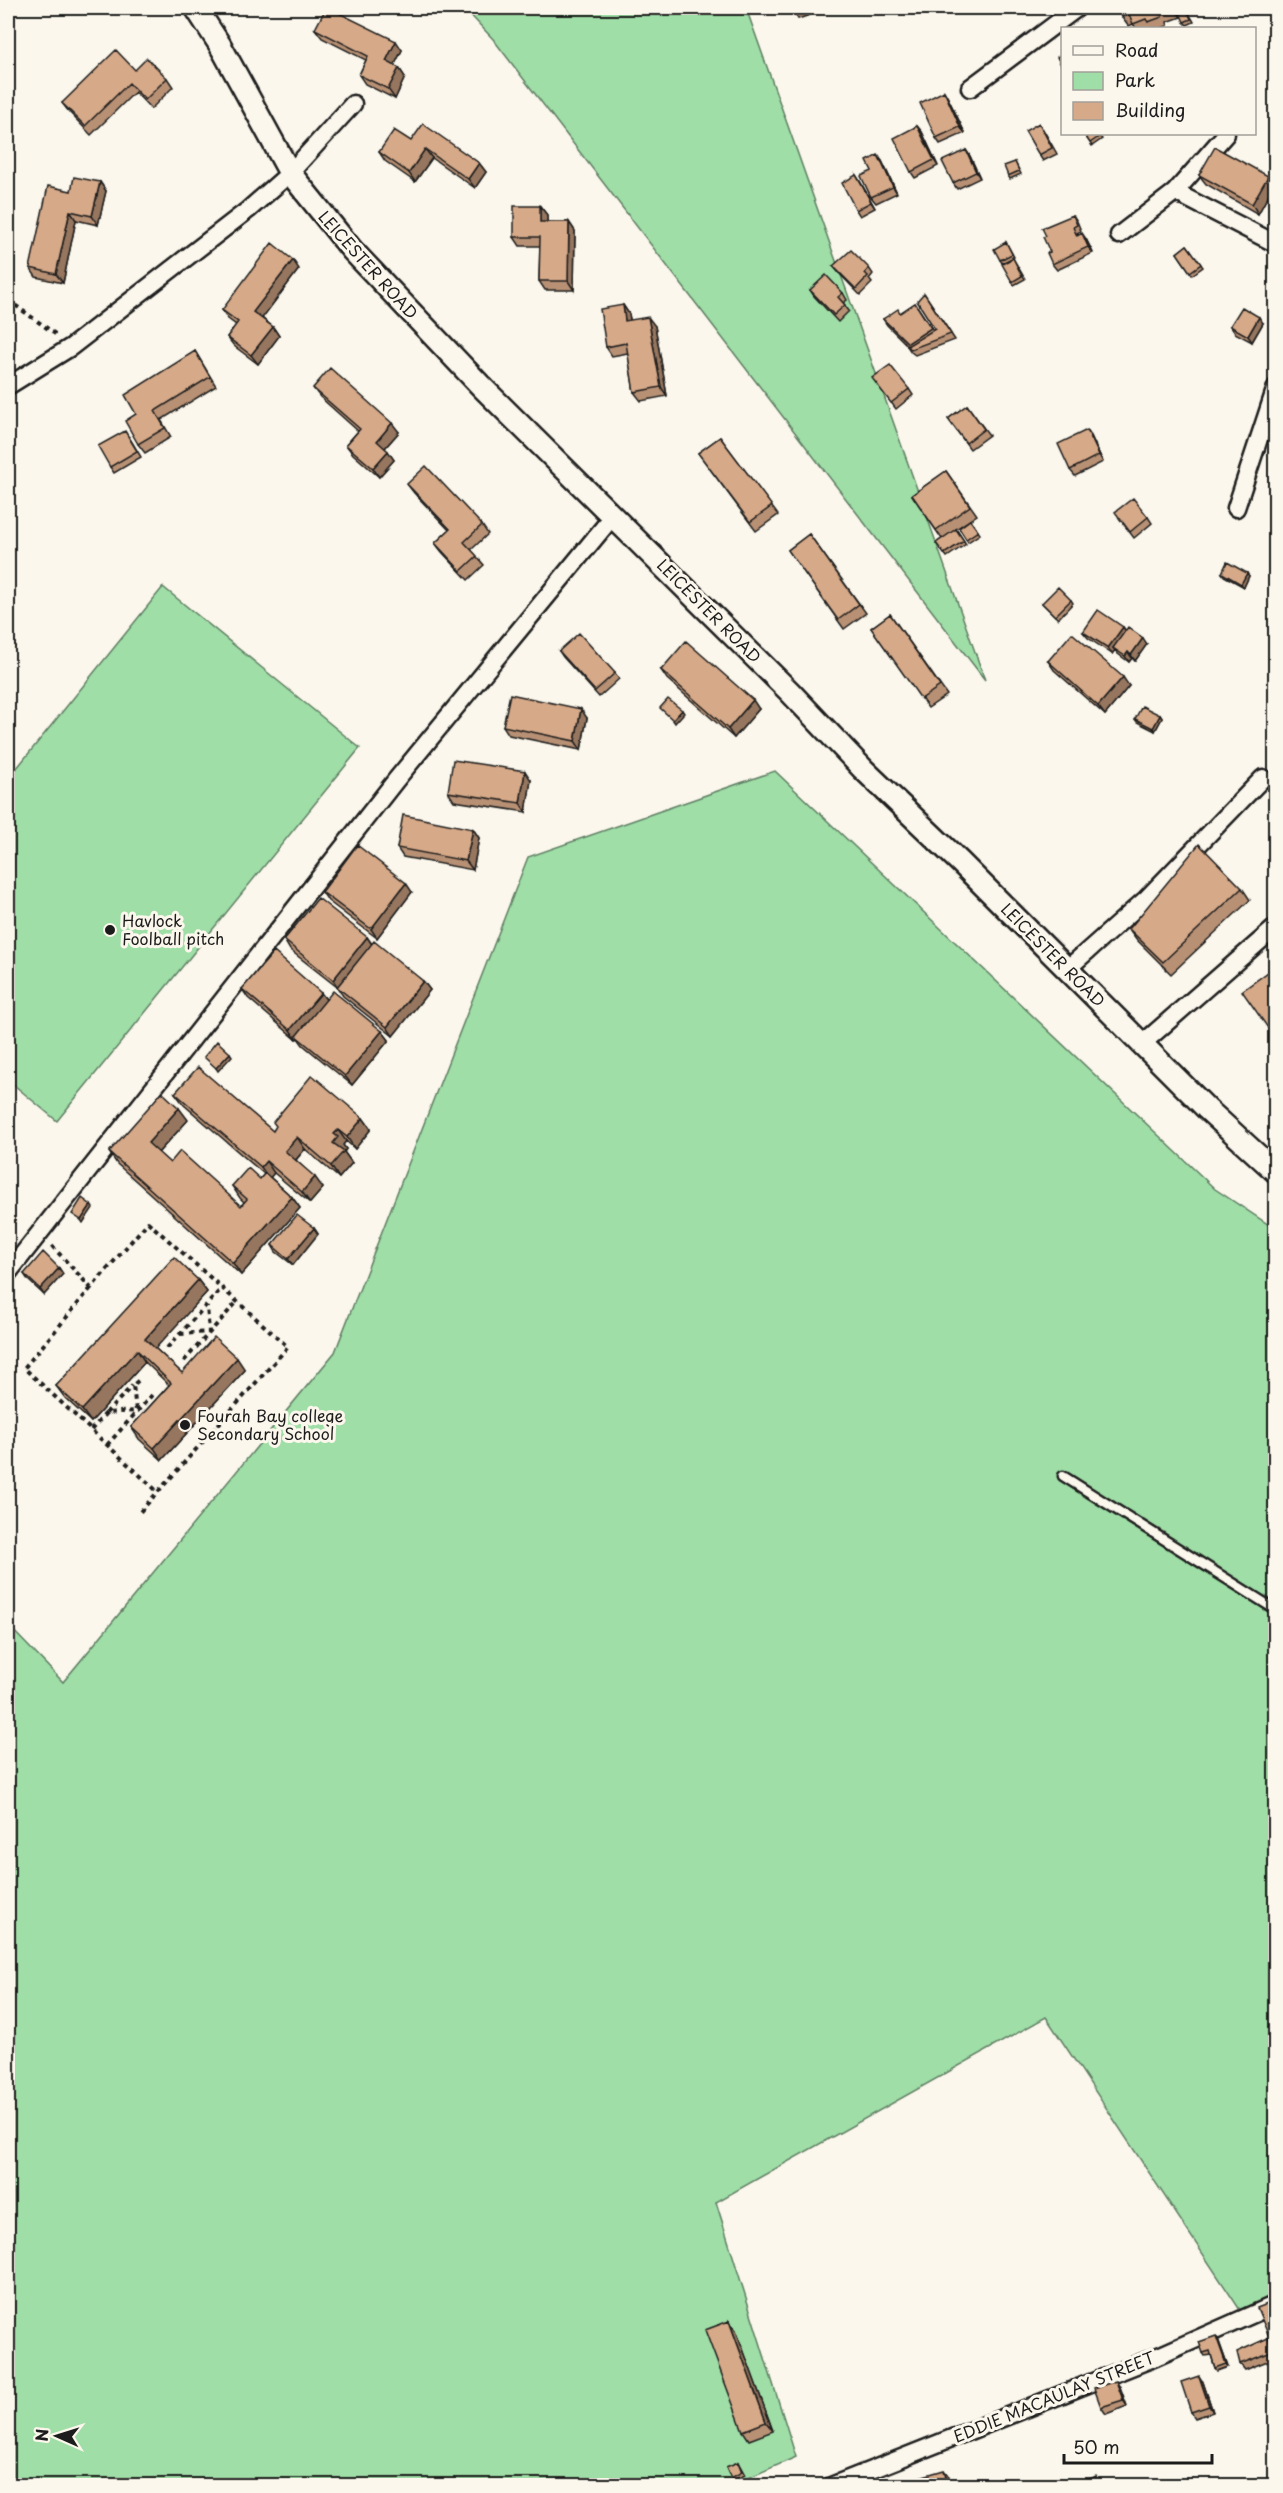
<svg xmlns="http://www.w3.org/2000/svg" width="1283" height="2493" font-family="'Playpen Sans',sans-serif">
<rect width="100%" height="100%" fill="#fbf7ec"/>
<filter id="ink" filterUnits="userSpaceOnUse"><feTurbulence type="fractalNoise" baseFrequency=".0167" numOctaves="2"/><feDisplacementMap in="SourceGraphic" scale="12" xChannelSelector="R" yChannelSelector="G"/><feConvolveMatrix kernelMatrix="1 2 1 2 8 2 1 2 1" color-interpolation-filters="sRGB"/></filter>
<g filter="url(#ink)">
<path fill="#9fdea7" stroke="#5e7d62" stroke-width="1.5" d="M464,8H746L985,680L493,39Z
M163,587L360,748L57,1121L8,1080V779Z
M775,771L1215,1189L1275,1229V2301L1246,2319L1046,2017L716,2202L796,2457L730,2486L8,2485V1625L63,1682L335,1352L528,857Z"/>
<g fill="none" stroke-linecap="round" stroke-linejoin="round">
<g stroke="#1c1c1c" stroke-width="13">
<path id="service" d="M1063,1476L1276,1610"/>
</g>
<g stroke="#1c1c1c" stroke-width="21">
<path id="minor" d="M970,88L1077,8
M1175,192L1226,134
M1119,235L1175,192L1276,244
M8,386L71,347L248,210L290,173L353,104
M1236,508L1276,387
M1066,970L1146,899L1263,778
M1142,1044L1276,927
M8,1273L396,780L613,516
M831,2486L1156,2357L1276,2304"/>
</g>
<g stroke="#1c1c1c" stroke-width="26">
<path id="tertiary" d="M196,8L220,45L290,173L352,250L481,386L790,692L863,769L960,862L1207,1109L1276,1172"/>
</g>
<path stroke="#1c1c1c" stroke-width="4" stroke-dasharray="4.5 4.5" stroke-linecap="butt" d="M8,300L58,336
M52,1246L91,1288L148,1222L288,1347L138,1514
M91,1288L24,1368L158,1492
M180,1334L209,1332L207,1306
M167,1348L222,1288
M184,1361L237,1302
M106,1413L132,1386
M91,1430L106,1413L136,1411L133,1385L139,1380
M107,1445L152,1395"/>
<use href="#service" stroke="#fbf7ec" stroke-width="8"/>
<use href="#minor" stroke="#fbf7ec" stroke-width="16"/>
<use href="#tertiary" stroke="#fbf7ec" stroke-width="21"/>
</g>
<path fill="#b89175" stroke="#1c1c1c" stroke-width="1.5" d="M792,8H812L808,9L810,15L798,19L794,13Z
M1119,8H1177L1181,17L1167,22L1168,26L1161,28H1136L1133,24L1129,26L1122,17Z
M1187,10L1194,22L1187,25L1184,22Z
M315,29L402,50L394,66L399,68L405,77L395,99L365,84L359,75L366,60L322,38Z
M135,70L167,78L173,87L151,109L135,92L91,135L69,112L62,103Z
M944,91L948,98L965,133L940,144L936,138Z
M917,126L922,132L938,166L915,178L911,172Z
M1043,129L1057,154L1043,161L1039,155Z
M1084,134H1098L1102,139L1092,146Z
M411,141L479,163L486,172L475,188L432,158L415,182L385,161L379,152Z
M966,150L970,156L980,178L957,189L953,183Z
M882,161L897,193L876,203L871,197L872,171Z
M1015,162L1021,174L1010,179L1008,176Z
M856,175L875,208L860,216L856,210Z
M1199,175L1268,176L1274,185L1258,214L1206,184Z
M100,182L106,191L98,225L76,220L63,283L36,277L30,268L71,191Z
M540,206L547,215V222H569L575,231L574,290H545L539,281L540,246H520L514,237Z
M1073,215L1077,221L1081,231L1077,233L1079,235L1086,239L1093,253L1057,270L1052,264L1046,236Z
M1006,242L1014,257L1002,263L1000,260Z
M1187,245L1203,267L1192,275L1177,253Z
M1013,258L1025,279L1014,285L1012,282Z
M833,266L869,268L873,274L869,279L872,283L860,295L838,272Z
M299,269L262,318L273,327L279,336L258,364L234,346L227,337L236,325L228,319L222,310Z
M810,290L843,293L847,300L843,303L849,311L838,322L814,296Z
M924,293L955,340L915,355L911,352L907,346H908L887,325L883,319L900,313L915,303L933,330L935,329Z
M623,305L629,314L630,320L655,326L667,396L641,401L634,392L628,353L612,356L606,347Z
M1263,323L1252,342L1235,333L1230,326Z
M195,351L216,386L161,420L171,437L145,453L138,444L136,414Z
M877,384L909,389L913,395L896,409Z
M313,388L399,432L385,448L394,460L379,477L353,454L346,445L358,431L320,397Z
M967,405L989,435L970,449L948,419Z
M1091,436L1103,462L1075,476L1070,470Z
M129,437L141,457L114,473L110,467Z
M720,437L778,515L756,531L698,453Z
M946,471L977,515L956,529L966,544L947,557L936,543L942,539L912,495Z
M407,484L482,525L488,534L471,550L484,565L468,580L442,552L435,543L449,530L414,493Z
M1148,517L1152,523L1134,538L1119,518Z
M970,520L980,534L968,542L959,528Z
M809,534L866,613L844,629L788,550Z
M1222,573L1249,576L1244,587L1224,576Z
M1071,600L1073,603L1058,619L1042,603Z
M890,614L947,695L928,708L871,628Z
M1123,627L1126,631L1147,644L1135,661L1132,658L1129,662L1118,654L1115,650L1112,654L1088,638L1083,632Z
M559,651L615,673L619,679L599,697L563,657Z
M1048,661L1129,686L1105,715L1054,670Z
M661,670L759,709L734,738L667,679Z
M1160,715L1162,718L1155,731L1137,722L1135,719Z
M587,718L581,750L509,735L503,726Z
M531,780L526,812L454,801L448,792Z
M473,829L479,838L473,870L403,857L397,848Z
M1242,888L1250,900L1171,974L1137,940L1129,929Z
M322,892H412L377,938L328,901Z
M367,937L372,944L423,981L430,990L393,1036L343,996L337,987L290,950L284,940Z
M242,989L321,993L326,999L382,1031L389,1040L352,1085L303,1045L298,1038L296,1039L248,998Z
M175,1093L273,1131L363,1118L371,1129L355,1149L346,1141L343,1145L346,1149L344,1152L352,1163L339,1178L305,1149L296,1160L323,1188L310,1203L274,1173L270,1177L292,1197L300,1208L241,1275L117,1164L109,1152L188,1120L158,1153L170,1163L241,1206L244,1202L240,1198L232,1186L260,1179L264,1174L184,1105Z
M314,1228L318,1234L293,1265L276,1252L272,1245Z
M59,1268L63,1274L44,1295L28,1280L24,1274Z
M198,1280L207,1292L155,1348L182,1373L245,1370L162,1460L139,1439L131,1427L169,1385L145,1362L91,1422L65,1398L56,1386Z
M1275,2301V2347L1271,2341Z
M729,2321L736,2330L773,2431L749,2440L743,2431Z
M1268,2338L1273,2344L1275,2351V2358L1245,2370L1240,2364Z
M1218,2339L1228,2367L1217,2371L1215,2368L1211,2355L1205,2356L1203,2353Z
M1203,2382L1213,2412L1195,2418L1191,2412Z
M1120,2387L1127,2406L1106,2414L1101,2407Z
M738,2462L745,2475L733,2481L731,2478Z"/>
<path fill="#96765f" stroke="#1c1c1c" stroke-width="1.5" d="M1174,8H1177L1181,17Z
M396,41L402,50L392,70L386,61Z
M399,68L405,77L395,99L388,89Z
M944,91L948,98L965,133L960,127Z
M917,126L922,132L938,166L934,160Z
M425,149L432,158L415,182L409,173Z
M966,150L970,156L980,178L976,172Z
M878,155L882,161L897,193L893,187Z
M479,163L486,172L475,188L468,179Z
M856,175L860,181L875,208L871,202Z
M1268,176L1274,185L1258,214L1252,204Z
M100,182L106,191L98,225L92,216Z
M540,206L547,215V231L540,222Z
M70,211L76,220L63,283L56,274Z
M569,222L575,231L574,290L568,281Z
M1082,233L1086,239L1093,253L1088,247Z
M293,260L299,269L260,321L253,312Z
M623,305L629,314L632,330L625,321Z
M648,317L655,326L667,396L661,387Z
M1259,317L1263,323L1252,342L1248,336Z
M273,327L279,336L258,364L251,355Z
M392,423L399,432L383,450L377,441Z
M1087,430L1091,436L1103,462L1099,455Z
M388,451L394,460L379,477L373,468Z
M1247,573L1249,576L1244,587L1241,584Z
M1123,627L1127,633L1113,648L1115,650L1112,654L1108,648Z
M1143,638L1147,644L1135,661L1131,655Z
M1128,652L1132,658L1129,662L1125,656Z
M1123,677L1129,686L1105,715L1098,706Z
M753,700L759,709L734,738L728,729Z
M581,709L587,718L581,750L575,741Z
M682,710L684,713L675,723L673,720Z
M1160,715L1162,718L1155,731L1153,728Z
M525,771L531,780L526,812L520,803Z
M473,829L479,838L473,870L466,861Z
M406,883L412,892L377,938L371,929Z
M367,937L373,946L339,989L333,980Z
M423,981L430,990L393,1036L387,1027Z
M321,993L328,1002L296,1039L290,1030Z
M382,1031L389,1040L352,1085L345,1076Z
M230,1053L232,1056L218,1071L216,1068Z
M179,1108L188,1120L156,1155L148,1143Z
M363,1118L371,1129L355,1149L347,1137Z
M338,1130L346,1141L343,1145L346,1149L344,1152L352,1163L339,1178L331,1166L334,1134Z
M297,1137L305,1149L293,1163L285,1151Z
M266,1161L274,1173L269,1179L261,1167Z
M315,1177L323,1188L310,1203L302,1192Z
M292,1197L300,1208L241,1275L233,1263Z
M91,1205L93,1208L83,1223L81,1220Z
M314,1228L318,1234L293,1265L288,1259Z
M59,1268L63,1274L44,1295L40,1289Z
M198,1280L207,1292L153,1351L145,1339Z
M137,1350L145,1362L91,1422L82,1410Z
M237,1358L245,1370L162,1460L154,1448Z
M729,2321L736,2330L773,2431L766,2422Z
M1216,2336L1218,2339L1228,2367L1226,2364Z
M1268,2338L1273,2344L1275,2354L1274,2351Z
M1199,2376L1203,2382L1213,2412L1209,2406Z
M1116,2381L1120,2387L1127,2406L1123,2400Z
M944,2470L951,2479L952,2486H948Z"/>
<path fill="#d6a988" stroke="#1c1c1c" stroke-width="1.5" d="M326,8H329L396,41L386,61L399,68L388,89L359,75L368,56L315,29Z
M792,8H805V9L794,13Z
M1119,8H1174L1161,13L1162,17L1148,22L1146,19L1133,24L1129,14L1122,17Z
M1187,10L1191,19L1184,22L1180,13Z
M116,50L135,70L147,58L167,78L145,100L129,83L85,126L62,103Z
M1062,54V67L1057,57Z
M944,91L960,127L936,138L920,103Z
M1039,123L1052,148L1039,155L1025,131Z
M423,124L479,163L468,179L425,149L409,173L379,152L394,130L411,141Z
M917,126L934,160L911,172L894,138Z
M1084,134H1098L1100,136L1090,143Z
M1215,147L1268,176L1252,204L1199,175Z
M966,150L976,172L953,183L942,161Z
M878,155L893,187L871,197L861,176L872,171L867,161Z
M1015,162L1019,171L1008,176L1004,166Z
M856,175L871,202L856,210L842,183Z
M74,177L100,182L92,216L70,211L56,274L30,268L48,186L71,191Z
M514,206H540V222H569L568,281H539L540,237H514Z
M1073,215L1077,225L1073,227L1077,236L1082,233L1088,247L1052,264L1047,253L1050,252L1043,237L1046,236L1042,228Z
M1006,242L1012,254L1000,260L994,249Z
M272,243L293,260L253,312L273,327L251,355L227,337L238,322L222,310Z
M1187,245L1201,264L1190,272L1177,253Z
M851,250L869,268L865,273L868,276L856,289L833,266Z
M1013,258L1022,276L1012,282L1002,264Z
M826,275L843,293L838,297L845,305L834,315L810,290Z
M924,293L951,334L911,349L907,346L935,329L917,301Z
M915,303L931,328L908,343L883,319L898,309L900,313Z
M623,305L625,321L648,317L661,387L634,392L626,343L606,347L600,309Z
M1242,307L1259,317L1248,336L1230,326Z
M195,351L210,377L155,411L165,428L138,444L125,421L136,414L125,395Z
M890,365L909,389L891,403L872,378Z
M330,368L392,423L377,441L388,451L373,468L346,445L360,429L313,388Z
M967,405L984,429L966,443L948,419Z
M1087,430L1099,455L1070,470L1058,444Z
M125,431L137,451L110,467L98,446Z
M720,437L772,506L750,522L698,453Z
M426,466L482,525L464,542L477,556L461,571L435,543L450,529L407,484Z
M946,471L970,506L936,530L912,495Z
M1133,498L1148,517L1130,532L1115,512Z
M970,520L978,531L966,539L959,528Z
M956,529L964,541L944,554L936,543Z
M809,534L859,604L838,620L788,550Z
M1227,562L1247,573L1241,584L1222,573Z
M1058,587L1071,600L1055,616L1042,603Z
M1098,610L1123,627L1108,648L1083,632Z
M890,614L940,686L921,699L871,628Z
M1128,627L1143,638L1131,655L1128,652L1125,656L1113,648Z
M579,633L615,673L595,691L559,651Z
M1072,633L1123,677L1098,706L1048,661Z
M686,641L753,700L728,729L661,670Z
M510,694L581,709L575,741L503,726Z
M668,699L682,710L673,720L660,708Z
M1142,706L1160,715L1153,728L1135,719Z
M453,760L525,771L520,803L448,792Z
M403,815L473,829L466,861L397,848Z
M1199,844L1242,888L1163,962L1129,929Z
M357,845L406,883L371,929L322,892Z
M318,898L367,937L333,980L284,940Z
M374,941L423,981L387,1027L337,987Z
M274,952L321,993L290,1030L242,989Z
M1275,967V1038L1242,991Z
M333,991L382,1031L345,1076L296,1036Z
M217,1041L230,1053L216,1068L204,1057Z
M198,1067L273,1131L276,1126L273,1122L312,1075L363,1118L347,1137L338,1130L334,1134L338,1137L333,1143L344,1151L331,1166L297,1137L285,1151L315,1177L302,1192L266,1161L261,1167L175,1093Z
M162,1092L179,1108L148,1143L170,1163L180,1151L241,1206L247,1199L232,1186L248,1168L260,1179L265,1173L292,1197L233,1263L109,1152Z
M82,1198L91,1205L81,1220L72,1214Z
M297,1215L314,1228L288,1259L272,1245Z
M43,1252L59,1268L40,1289L24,1274Z
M174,1257L198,1280L145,1339L182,1373L214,1337L237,1358L154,1448L131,1427L171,1383L137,1350L82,1410L56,1386Z
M1275,2301V2340L1271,2341L1257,2308Z
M729,2321L766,2422L743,2431L705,2330Z
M1216,2336L1226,2364L1215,2368L1210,2351L1203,2353L1199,2342Z
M1268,2338L1274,2351L1240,2364L1237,2352Z
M1199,2376L1209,2406L1191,2412L1181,2382Z
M1116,2381L1123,2400L1101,2407L1094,2388Z
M738,2462L742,2472L731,2478L726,2467Z
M944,2470L948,2486H911L909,2480Z
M1096,2476L1100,2486H1076Z"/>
</g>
<g fill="#1c1c1c" stroke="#fbf7ec" stroke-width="2">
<circle cx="110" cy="930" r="6"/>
<circle cx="185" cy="1425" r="6"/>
</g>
<g text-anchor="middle" stroke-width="6" stroke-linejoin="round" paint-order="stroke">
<g font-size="16" fill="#1c1c1c" stroke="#fbf7ec">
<text transform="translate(368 265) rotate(48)" y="6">LEICESTER ROAD</text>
<text transform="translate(709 611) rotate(45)" y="6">LEICESTER ROAD</text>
<text transform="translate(1053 955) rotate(45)" y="6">LEICESTER ROAD</text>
<text transform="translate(1054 2397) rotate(-22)" y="6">EDDIE MACAULAY STREET</text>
</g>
<g font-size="16" fill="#1c1c1c" stroke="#fbf7ec" text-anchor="start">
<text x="122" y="927">Havlock<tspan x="122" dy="18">Foolball pitch</tspan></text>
<text x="197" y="1422">Fourah Bay college<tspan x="197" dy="18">Secondary School</tspan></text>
</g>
</g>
<rect width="1283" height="2493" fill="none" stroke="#fbf7ec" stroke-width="30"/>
<rect x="15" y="15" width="1253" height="2463" fill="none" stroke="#1c1c1c" stroke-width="2" filter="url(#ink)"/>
<rect x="1061" y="27" width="195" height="108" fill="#fbf7ec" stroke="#a29f99" stroke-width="1.5"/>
<rect x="1073" y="46" width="30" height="9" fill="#fbf7ec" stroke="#a29f99" stroke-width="1.5"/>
<text x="1115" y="57" font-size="18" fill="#1c1c1c">Road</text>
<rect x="1073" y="72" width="30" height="18" fill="#9fdea7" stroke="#a29f99" stroke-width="1.5"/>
<text x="1115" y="87" font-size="18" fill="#1c1c1c">Park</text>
<rect x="1073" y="102" width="30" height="18" fill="#d6a988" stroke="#a29f99" stroke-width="1.5"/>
<text x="1115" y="117" font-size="18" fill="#1c1c1c">Building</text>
<g transform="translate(57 2436) rotate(273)" stroke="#fbf7ec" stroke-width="4.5" paint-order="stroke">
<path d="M0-4.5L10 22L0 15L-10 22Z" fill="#1c1c1c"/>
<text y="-9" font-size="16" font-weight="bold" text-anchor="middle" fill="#1c1c1c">N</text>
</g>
<path d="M1064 2454v9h148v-9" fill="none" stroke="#1c1c1c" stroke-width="3"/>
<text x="1073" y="2454" font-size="18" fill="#1c1c1c" stroke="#fbf7ec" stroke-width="4.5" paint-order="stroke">50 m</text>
</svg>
